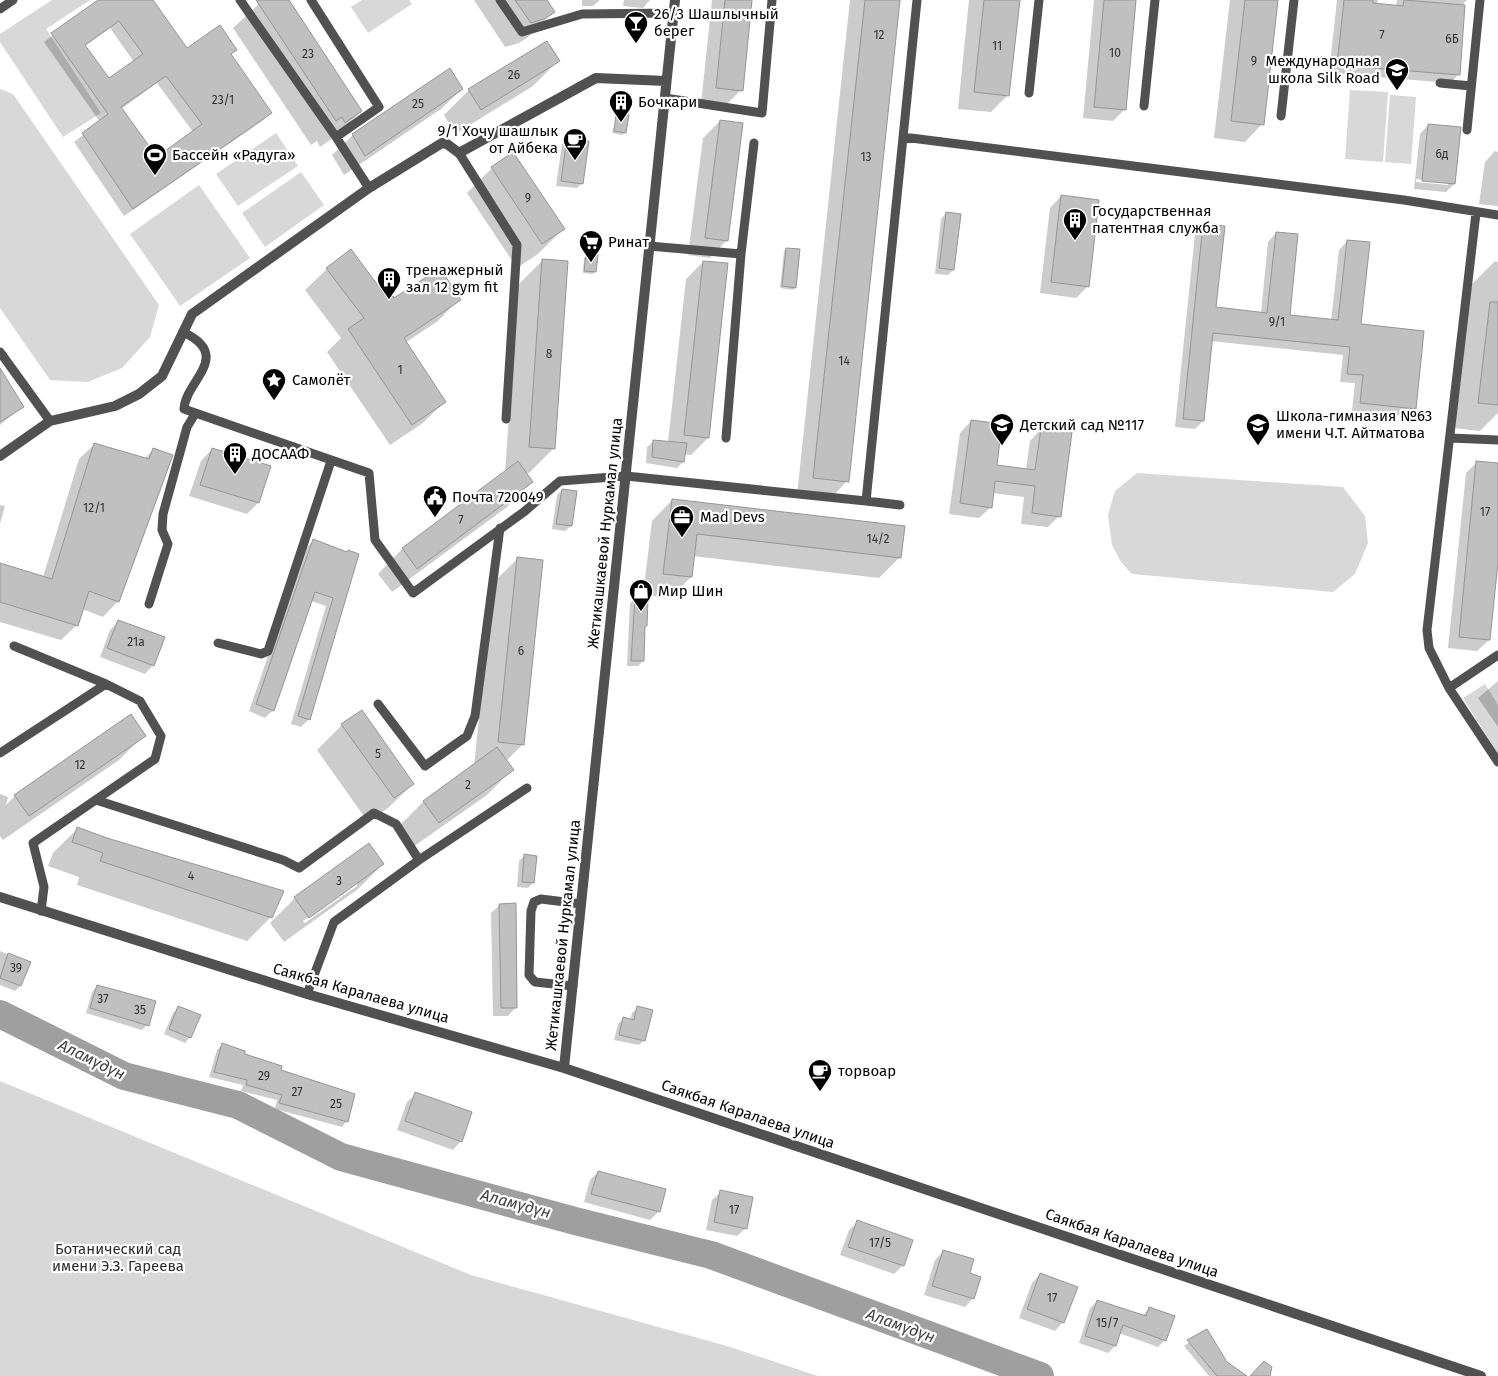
<svg xmlns="http://www.w3.org/2000/svg" width="1498" height="1376" font-family="'Fira Sans',sans-serif">
<rect width="100%" height="100%" fill="#fff"/>
<path fill="#d8d8d8" d="M52,0H90L46,29L101,113L63,137L0,42V34Z
M362,0H409L412,4L368,33L351,7Z
M0,89L13,94L159,305L150,337L122,368L88,382L50,380L0,308Z
M1350,90L1388,92L1383,162L1345,159Z
M1390,95L1416,97L1411,164L1385,162Z
M276,133L298,166L238,206L216,174Z
M301,172L324,205L265,247L242,213Z
M199,185L250,258L180,306L130,234Z
M1137,473L1343,487L1365,516L1368,543L1355,574L1333,592L1132,574L1121,562L1112,545L1108,515L1115,491Z
M1485,684L1498,705V754L1463,698Z
M0,1081L471,1275L727,1346L818,1376H0Z"/>
<path fill="#0003" fill-rule="evenodd" d="M100,0H152L187,50L230,55L270,112L262,121L124,216L74,142L100,122L44,42ZM110,28L134,62L108,80L85,46ZM157,83L193,132L156,158L121,109Z
M263,0H287L361,111L336,136L320,147L317,141L311,145L233,28Z
M474,0H545L553,12L528,37L519,43L505,47Z
M582,0H599V1L593,6H582Z
M624,0H650L643,8L623,6Z
M712,0H751L741,90L725,106L701,104Z
M850,0H899L847,481L830,499L797,495Z
M969,0H1018L1008,95L991,112L958,109Z
M1094,0H1135L1125,109L1113,121L1083,118Z
M1230,0H1277L1262,124L1245,142L1214,138Z
M1337,0H1378L1377,5L1396,7L1397,0H1467L1464,3L1458,75L1450,83L1329,73Z
M558,61L533,86L455,134L444,115L469,90Z
M462,89L441,109L344,175L332,155L353,135Z
M617,116L625,133L622,135L612,133Z
M720,121L727,240L710,258L688,255L703,138Z
M1428,125L1460,129L1454,184L1446,192L1414,189L1420,134ZM1416,179L1448,183V185L1416,182Z
M567,139L582,183L577,188L556,186L562,144Z
M1495,151L1498,152V206L1479,204L1485,162Z
M492,168L563,229L538,254L517,268L467,193Z
M1061,196L1088,286L1076,298L1040,293L1050,208Z
M946,213L953,270L948,275L935,274L941,219Z
M1204,225L1215,309L1261,313L1268,242L1276,233L1288,316L1331,321L1339,250L1347,241L1359,326L1415,408L1406,416L1352,411L1355,383L1340,382L1343,355L1211,341L1203,421L1195,429L1175,427L1195,234Z
M786,249L795,287L793,290L780,288L784,251Z
M587,255L595,272L592,274L583,273L584,258Z
M543,260L554,448L529,473H525L531,482L507,507L392,592L378,574L402,549L505,473L518,285Z
M1495,261L1498,262V413L1480,431L1454,428L1470,286Z
M703,262L708,438L691,455L684,454L683,462L677,468L646,463L647,447L654,441L668,442L686,279Z
M327,269L388,301L459,299L438,321L405,343L445,401L423,423L390,445L327,352L341,338L305,290Z
M0,371L23,406L0,425Z
M971,421L996,467L1026,470L1030,441L1041,429L1059,516L1048,527L1021,524L1024,497L992,493L991,507L979,518L949,514L960,433Z
M95,444L144,459L154,449L118,601L103,617L82,609L77,625L61,640L0,622V564L43,577L79,459Z
M212,449L258,503L247,514L189,496L201,461Z
M1477,462L1498,464V550L1489,640L1477,651L1448,648L1466,473Z
M562,490L571,526L565,531L552,529L557,495Z
M672,500L900,557L879,578L693,556L691,577L670,598L643,595L652,521Z
M0,505L5,506L0,524Z
M313,541L346,553L309,719L301,727L291,724L326,606L311,601L273,710L265,718L249,711L305,549Z
M518,558L523,744L506,761L512,770L487,795L413,847L398,827L423,802L474,766L493,583Z
M635,598L646,626L643,628V661L638,666H627L630,603Z
M118,622L153,665L145,674L100,657L110,630Z
M1498,681V727L1478,698Z
M361,711L413,784L388,808L368,822L317,750L342,725Z
M144,735L119,760L3,840L0,836V794L8,797L6,805L15,796Z
M77,829L271,917L247,941L77,885L79,877L48,866L53,853Z
M524,856L533,883L528,888L517,887L519,861Z
M383,864L358,889L284,942L270,923L295,898ZM357,883V886L305,923L303,921Z
M500,905L516,1007L508,1016H493L491,913Z
M0,951L29,963L20,986L15,991L0,985Z
M97,986L147,1025L142,1030L86,1013L92,992Z
M638,1007L644,1040L639,1045L614,1040L618,1024L623,1019L630,1020L632,1013Z
M178,1008L190,1037L185,1043L164,1034L173,1013Z
M222,1044L280,1071L347,1121L342,1127L275,1109L277,1100L241,1091L243,1085L209,1077L217,1050Z
M416,1094L461,1141L453,1150L397,1130L407,1102Z
M598,1172L659,1211L650,1220L584,1202L590,1180Z
M721,1192L746,1228L737,1236L706,1230L712,1200Z
M858,1222L903,1265L894,1274L840,1255L849,1230Z
M944,1251L968,1274L973,1298L965,1307L924,1295L935,1260Z
M1040,1274L1063,1322L1055,1331L1019,1318L1032,1283Z
M1098,1301L1142,1316L1150,1308L1165,1340L1158,1347L1119,1333L1115,1346L1108,1353L1079,1343L1090,1308Z
M1207,1330L1226,1363L1242,1376H1209L1184,1346Z"/>
<g fill="none" stroke-linecap="round" stroke-linejoin="round">
<path stroke="#9f9f9f" stroke-width="28" d="M0,1014L124,1076L238,1105L341,1157L575,1221L711,1255L1040,1376"/>
</g>
<path fill="#c0c0c0" stroke="#959595" fill-rule="evenodd" d="M98,0H153L187,48L220,25L237,50L231,54L272,113L133,209L82,133L108,114L51,33ZM119,21L143,54L109,78L85,45ZM166,76L202,124L157,157L121,107Z
M256,0H289L362,111L345,123L342,117L336,121Z
M515,0H547L555,12L546,18L531,23Z
M725,0H752L743,91L716,88Z
M865,0H900L849,482L813,478Z
M984,0H1020L1009,96L974,92Z
M1104,0H1136L1126,110L1094,107Z
M1245,0H1278L1264,125L1231,121Z
M1344,0H1373V3L1403,6L1404,0L1465,5L1460,75L1337,65Z
M547,41L560,61L481,110L468,89Z
M450,68L463,89L365,156L352,134Z
M616,114L629,115L626,133L614,131Z
M720,120L743,123L728,241L705,238Z
M1428,124L1461,127L1455,184L1422,181Z
M567,138L589,141L583,184L561,181Z
M513,152L565,229L542,244L491,167Z
M1061,195L1099,200L1089,287L1051,282Z
M946,212L961,214L954,270L939,268Z
M1203,224L1225,226L1216,307L1267,313L1276,232L1298,234L1290,315L1338,320L1347,240L1370,242L1361,324L1424,331L1416,409L1360,403L1363,375L1347,374L1350,347L1213,333L1204,421L1183,419Z
M786,248L800,249L796,288L782,286Z
M351,249L388,299L393,296L394,298L440,268L461,300L404,338L446,402L412,425L348,329L364,318L326,268Z
M586,254L598,255L596,272L584,271Z
M542,259L568,261L555,449L529,447Z
M703,261L728,263L709,438L684,435Z
M1490,302H1498V405L1478,403Z
M0,368L24,407L0,422Z
M971,420L1002,424L997,465L1035,470L1041,428L1072,432L1061,517L1032,513L1035,486L995,481L992,508L960,503Z
M653,440L687,443L684,462L652,457Z
M94,443L149,459L153,448L173,455L119,602L89,591L78,626L0,602V563L52,579Z
M212,448L271,466L259,503L200,485Z
M518,461L533,482L417,569L402,548Z
M1476,461L1498,463V562L1490,640L1459,637Z
M562,489L577,491L572,526L556,524Z
M672,499L905,526L901,558L697,534L692,577L663,574Z
M313,539L347,552L348,550L359,554L310,720L298,716L333,598L315,592L274,711L256,704Z
M517,557L543,560L524,745L498,742Z
M635,597L648,598L647,626H645L644,661H631Z
M118,620L165,637L154,666L107,648Z
M362,710L414,784L394,798L341,724Z
M131,714L146,736L29,816L14,795Z
M497,747L514,770L439,823L423,801Z
M77,827L107,838L284,891L272,918L100,861L103,853L72,842Z
M369,843L384,864L309,918L294,897Z
M524,854L537,856L534,883L522,882Z
M516,903L517,1008H501L499,904Z
M8,953L31,962L21,986L0,978Z
M97,985L156,1001L149,1026L90,1008Z
M178,1006L201,1015L191,1038L169,1029Z
M637,1006L653,1010L645,1041L619,1035L623,1017L634,1020Z
M222,1043L245,1051V1054L282,1066L281,1070L355,1094L348,1122L279,1103L282,1095L246,1085L247,1080L214,1072Z
M415,1092L472,1112L462,1142L405,1121Z
M598,1171L666,1189L660,1212L591,1194Z
M720,1190L753,1197L747,1229L714,1222Z
M857,1220L913,1240L904,1266L848,1247Z
M943,1250L974,1259L970,1273L981,1277L974,1299L932,1286Z
M1040,1273L1078,1287L1064,1323L1027,1309Z
M1097,1300L1146,1316L1149,1307L1175,1316L1166,1341L1123,1325L1116,1346L1085,1336Z
M1207,1329L1227,1362L1247,1376H1217L1187,1340Z
M1264,1361L1272,1367L1270,1376H1250Z"/>
<g fill="none" stroke-linecap="round" stroke-linejoin="round">
<path stroke="#515151" stroke-width="9" d="M240,0L336,137
M311,0L379,107L336,137L369,188
M500,0L522,32L582,14L673,13
M0,9L13,0
M1440,83L1471,86
M1029,93L1039,0
M665,98L762,113L772,0
M1144,106L1155,0
M1281,116L1294,0
M1467,130L1480,0
M903,137L1404,200L1498,215
M459,153L517,245L506,419
M649,246L741,254L754,143
M183,332C234,356 185,381 184,409L369,473L375,540L413,593L525,511L560,481L626,476L866,501L917,0
M0,352L50,421
M726,438L741,254
M1450,438L1498,440
M866,501L900,505
M149,604L168,544L162,530L163,514L187,427L195,414
M218,643L261,654L268,651L331,461
M14,646L106,684L140,701L161,736L155,759L33,843L44,887L41,911
M1498,655L1449,688L1498,762
M1449,688L1429,648L1427,630L1476,213
M378,704L425,766L467,736L475,716L500,528
M0,753L106,684
M96,800L283,860L299,868L374,813L396,824L419,860
M573,986L535,982L529,975L531,911L534,902L541,899L581,904
M307,994L334,922L419,860L527,788"/>
<path stroke="#515151" stroke-width="10" d="M0,456L50,421L115,406L139,394L162,376L192,314L369,188L442,143L447,144L459,153L596,78L666,81
M0,897L307,994L564,1068L1481,1376
M564,1068L675,0"/>
</g>
<defs>
<g id="bar-pin" transform="scale(1.25)"><path d="M0 17L-7.5 6A9.5 9.5 0 1 1 7.5 6Z" fill="#000" stroke="#fff"/><path d="M-6-5H6L.8 .8V4.5H3.5V6h-7V4.5H-.8V.8Z" fill="#fff"/></g>
<g id="school-pin" transform="scale(1.25)"><path d="M0 17L-7.5 6A9.5 9.5 0 1 1 7.5 6Z" fill="#000" stroke="#fff"/><path d="M0-5L7-2L0 1L-7-2ZM-4 1L0 2.5L4 1V4Q0 6-4 4Z" fill="#fff"/></g>
<g id="building-pin" transform="scale(1.25)"><path d="M0 17L-7.5 6A9.5 9.5 0 1 1 7.5 6Z" fill="#000" stroke="#fff"/><path d="M-4-6H4V6H1V3H-1V6H-4ZM-2.5-4.3h1.7v1.8h-1.7ZM.8-4.3h1.7v1.8H.8ZM-2.5-1h1.7V.8h-1.7ZM.8-1h1.7V.8H.8Z" fill="#fff"/></g>
<g id="cafe-pin" transform="scale(1.25)"><path d="M0 17L-7.5 6A9.5 9.5 0 1 1 7.5 6Z" fill="#000" stroke="#fff"/><path d="M-5.5-4.5H6V0H3Q3 3.5 0 3.5H-2.5Q-5.5 3.5-5.5 0ZM3-3.2v2h1.7v-2ZM-6 4.5H4V6H-6Z" fill="#fff"/></g>
<g id="stadium-pin" transform="scale(1.25)"><path d="M0 17L-7.5 6A9.5 9.5 0 1 1 7.5 6Z" fill="#000" stroke="#fff"/><path d="M0-5a6.5 5 0 1 0 0 10a6.5 5 0 1 0 0-10ZM-3.5-1.8h7v3.6h-7Z" fill="#fff"/></g>
<g id="supermarket-pin" transform="scale(1.25)"><path d="M0 17L-7.5 6A9.5 9.5 0 1 1 7.5 6Z" fill="#000" stroke="#fff"/><path d="M-6-5.5h2.5l.6 2H6L4.5 2H-2.5L-4.4-4H-6ZM-1.5 3.2a1.3 1.3 0 1 0 .1 0ZM3 3.2a1.3 1.3 0 1 0 .1 0Z" fill="#fff"/></g>
<g id="sight-pin" transform="scale(1.25)"><path d="M0 17L-7.5 6A9.5 9.5 0 1 1 7.5 6Z" fill="#000" stroke="#fff"/><path d="M0-6L1.8-2.2L6-1.7L2.9 1.2L3.7 5.4L0 3.3L-3.7 5.4L-2.9 1.2L-6-1.7L-1.8-2.2Z" fill="#fff"/></g>
<g id="civic-pin" transform="scale(1.25)"><path d="M0 17L-7.5 6A9.5 9.5 0 1 1 7.5 6Z" fill="#000" stroke="#fff"/><path d="M-.6-6.5H3V-4.5H.6V-3L4-1V1h2V6H-6V1h2V-1L-.6-3ZM-1.2 2.5V6h2.4V2.5Z" fill="#fff"/></g>
<g id="office-pin" transform="scale(1.25)"><path d="M0 17L-7.5 6A9.5 9.5 0 1 1 7.5 6Z" fill="#000" stroke="#fff"/><path d="M-6-3h4V-5.5h4V-3h4V5H-6ZM-1-4.5V-3h2v-1.5ZM-6 0V1H6V0Z" fill="#fff"/></g>
<g id="shop-pin" transform="scale(1.25)"><path d="M0 17L-7.5 6A9.5 9.5 0 1 1 7.5 6Z" fill="#000" stroke="#fff"/><path d="M-5-2.5h2.3a2.7 3.5 0 0 1 5.4 0H5L5.5 6h-11ZM-1.5-2.5h3a1.5 2.3 0 0 0-3 0Z" fill="#fff"/></g>
</defs>
<g fill-rule="evenodd">
<use href="#bar-pin" x="636" y="23"/>
<use href="#school-pin" x="1397" y="70"/>
<use href="#building-pin" x="621" y="102"/>
<use href="#cafe-pin" x="575" y="140"/>
<use href="#stadium-pin" x="155" y="155"/>
<use href="#building-pin" x="1075" y="220"/>
<use href="#supermarket-pin" x="591" y="242"/>
<use href="#building-pin" x="389" y="279"/>
<use href="#sight-pin" x="274" y="380"/>
<use href="#school-pin" x="1002" y="425"/>
<use href="#school-pin" x="1258" y="425"/>
<use href="#building-pin" x="235" y="454"/>
<use href="#civic-pin" x="435" y="497"/>
<use href="#office-pin" x="682" y="517"/>
<use href="#shop-pin" x="641" y="591"/>
<use href="#cafe-pin" x="820" y="1071"/>
</g>
<g text-anchor="middle" stroke-width="4.5" stroke-linejoin="round" paint-order="stroke">
<g font-size="12" fill="#303030">
<text x="879" y="39">12</text>
<text x="1382" y="39">7</text>
<text x="1452" y="43">6Б</text>
<text x="997" y="50">11</text>
<text x="1115" y="57">10</text>
<text x="308" y="58">23</text>
<text x="1254" y="65">9</text>
<text x="514" y="79">26</text>
<text x="223" y="104">23/1</text>
<text x="418" y="108">25</text>
<text x="1442" y="158">6д</text>
<text x="866" y="161">13</text>
<text x="528" y="202">9</text>
<text x="1277" y="326">9/1</text>
<text x="549" y="358">8</text>
<text x="844" y="365">14</text>
<text x="400" y="374">1</text>
<text x="94" y="512">12/1</text>
<text x="1485" y="516">17</text>
<text x="461" y="524">7</text>
<text x="878" y="543">14/2</text>
<text x="136" y="646">21а</text>
<text x="521" y="655">6</text>
<text x="378" y="758">5</text>
<text x="80" y="769">12</text>
<text x="468" y="789">2</text>
<text x="191" y="880">4</text>
<text x="339" y="885">3</text>
<text x="16" y="972">39</text>
<text x="103" y="1003">37</text>
<text x="140" y="1014">35</text>
<text x="264" y="1080">29</text>
<text x="297" y="1096">27</text>
<text x="336" y="1108">25</text>
<text x="734" y="1214">17</text>
<text x="880" y="1247">17/5</text>
<text x="1052" y="1302">17</text>
<text x="1107" y="1327">15/7</text>
</g>
<g font-size="15" fill="#000" stroke="#fff" text-anchor="start">
<text x="654" y="19">26/3 Шашлычный<tspan x="654" dy="17">берег</tspan></text>
<text x="1380" y="66" text-anchor="end">Международная<tspan x="1380" dy="17">школа Silk Road</tspan></text>
<text x="638" y="107">Бочкари</text>
<text x="558" y="136" text-anchor="end">9/1 Хочу шашлык<tspan x="558" dy="17">от Айбека</tspan></text>
<text x="172" y="160">Бассейн «Радуга»</text>
<text x="1092" y="216">Государственная<tspan x="1092" dy="17">патентная служба</tspan></text>
<text x="608" y="247">Ринат</text>
<text x="406" y="275">тренажерный<tspan x="406" dy="17">зал 12 gym fit</tspan></text>
<text x="292" y="385">Самолёт</text>
<text x="1276" y="421">Школа-гимназия №63<tspan x="1276" dy="17">имени Ч.Т. Айтматова</tspan></text>
<text x="1020" y="430">Детский сад №117</text>
<text x="252" y="459">ДОСААФ</text>
<text x="452" y="502">Почта 720049</text>
<text x="700" y="522">Mad Devs</text>
<text x="658" y="596">Мир Шин</text>
<text x="838" y="1076">торвоар</text>
</g>
<g font-size="15" fill="#000" stroke="#fff">
<text transform="translate(605 533) rotate(-84)" y="5">Жетикашкаевой Нуркамал улица</text>
<text transform="translate(563 935) rotate(-84)" y="5">Жетикашкаевой Нуркамал улица</text>
<text transform="translate(361 993) rotate(16)" y="5">Саякбая Каралаева улица</text>
<text transform="translate(748 1114) rotate(19)" y="5">Саякбая Каралаева улица</text>
<text transform="translate(1132 1243) rotate(19)" y="5">Саякбая Каралаева улица</text>
</g>
<g font-size="15" fill="#2f2f2f" stroke="#fff">
<text x="118" y="1254">Ботанический сад<tspan x="118" dy="17">имени Э.З. Гареева</tspan></text>
</g>
<g font-size="16" font-style="italic" fill="#404040" stroke="#fff">
<text transform="translate(92 1059) rotate(26)" y="6">Аламүдүн</text>
<text transform="translate(516 1203) rotate(15)" y="6">Аламүдүн</text>
<text transform="translate(901 1325) rotate(20)" y="6">Аламүдүн</text>
</g>
</g>
</svg>
